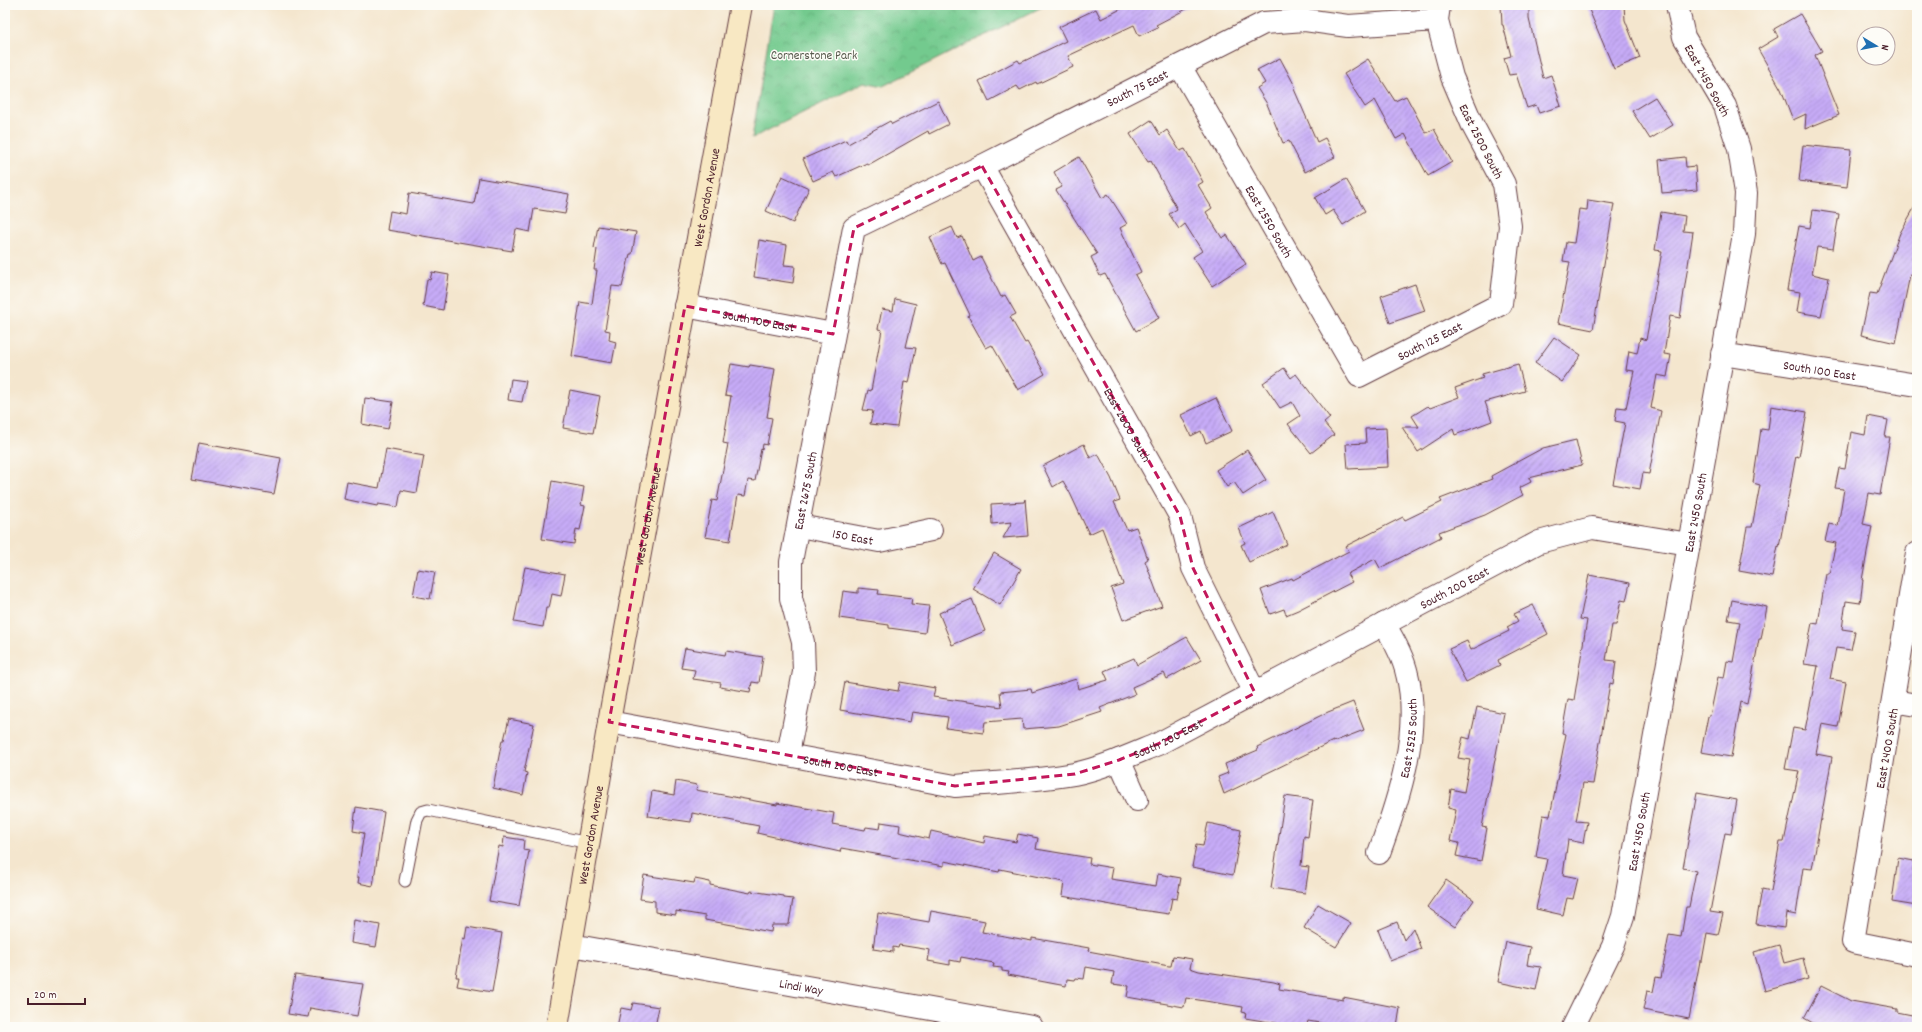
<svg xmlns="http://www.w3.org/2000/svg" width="1922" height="1032" font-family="Dekko,sans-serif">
<defs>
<pattern id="park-crowns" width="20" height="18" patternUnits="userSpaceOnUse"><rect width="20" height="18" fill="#73ca8e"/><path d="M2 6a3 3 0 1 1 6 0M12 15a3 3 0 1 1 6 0" fill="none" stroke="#65ad7b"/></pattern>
<pattern id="building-hatch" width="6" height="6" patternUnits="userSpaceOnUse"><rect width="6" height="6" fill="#c6abf7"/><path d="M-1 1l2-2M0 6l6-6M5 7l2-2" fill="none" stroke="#a38bc8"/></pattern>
</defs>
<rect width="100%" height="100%" fill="#fdfcf7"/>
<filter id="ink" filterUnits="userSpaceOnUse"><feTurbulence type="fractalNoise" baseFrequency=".025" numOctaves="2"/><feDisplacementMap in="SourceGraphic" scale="8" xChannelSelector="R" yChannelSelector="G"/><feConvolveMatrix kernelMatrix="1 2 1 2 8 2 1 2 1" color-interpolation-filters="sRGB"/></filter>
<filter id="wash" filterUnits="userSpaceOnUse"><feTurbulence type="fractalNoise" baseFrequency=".012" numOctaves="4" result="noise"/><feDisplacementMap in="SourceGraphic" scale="16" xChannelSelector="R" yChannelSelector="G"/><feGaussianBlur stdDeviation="0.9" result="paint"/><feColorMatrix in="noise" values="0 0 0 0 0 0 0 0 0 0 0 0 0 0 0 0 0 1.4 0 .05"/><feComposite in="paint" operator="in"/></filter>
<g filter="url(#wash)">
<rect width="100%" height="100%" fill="#f4e6ce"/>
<path fill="url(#park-crowns)" stroke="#5e745c" d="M774,5H1046L883,86L865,82L752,138Z"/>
<g id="blocks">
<path fill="url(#building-hatch)" d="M1129,5H1194L1156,25L1158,27L1139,36L1134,25L1068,56L1073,67L1037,84L1036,82L1020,90L1017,86L989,101L979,81L1018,60L1020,63L1066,41L1059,27L1096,9L1101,19Z
M1501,5H1529V19L1543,78L1551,75L1561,106L1539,113L1536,105L1527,108L1516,74L1509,75L1504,58L1511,56L1503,25H1502Z
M1587,5H1624L1625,20L1640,58L1614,69Z
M1800,14L1822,51L1815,55L1839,115L1805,129L1806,114L1793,120L1781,89L1758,49L1778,37L1774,29Z
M1280,58L1296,88L1294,89L1317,142L1325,138L1335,157L1305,172L1289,141L1283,143L1267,104L1257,88L1265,83L1257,70Z
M1368,59L1395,101L1406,96L1426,133L1434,129L1452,162L1428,176L1405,134L1396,139L1375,100L1365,107L1344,74Z
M1655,97L1673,125L1650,139L1632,111Z
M938,101L949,124L929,134L928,131L868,165L867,163L836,177L833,172L813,181L803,159L846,140L848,144L890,121L892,124Z
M1151,120L1160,135L1167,130L1180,151L1185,149L1203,182L1198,185L1212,208L1206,212L1222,238L1227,235L1246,264L1212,286L1193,257L1202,251L1185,224L1179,229L1169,214L1177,209L1151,161L1148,162L1130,134Z
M1803,145L1851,150L1847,187L1799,181Z
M1079,157L1102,198L1108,194L1127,224L1120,228L1141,272L1135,275L1159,318L1136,331L1105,274L1100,276L1091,257L1097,254L1056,190L1062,187L1054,172Z
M1685,157L1686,167L1695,166L1697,190L1662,193L1659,160Z
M782,176L809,188L793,223L766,211Z
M479,178L569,194L565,214L534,209L530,232L516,229L512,251L387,230L390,211L406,214L409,193L474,204Z
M1346,179L1365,211L1343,225L1333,210L1325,215L1315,198Z
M1588,200L1614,204L1593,330L1558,323L1570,262L1563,261L1566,242L1574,243L1579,209L1587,210Z
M1917,203V277L1910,275L1896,343L1861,335L1870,293L1877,294L1900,233Z
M1813,210L1839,214L1833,249L1817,247L1812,274L1829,278L1821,316L1797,312L1800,292L1787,290L1799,226L1810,228Z
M1661,212L1685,216L1683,231L1693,232L1680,318L1670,316L1664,354L1671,355L1667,377L1657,375L1651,408L1661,411L1649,474L1643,473L1640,489L1613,484L1625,423L1615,421L1617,407L1626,408L1634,371L1626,370L1629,351L1637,353L1640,338L1646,340L1662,251L1655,250Z
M598,226L636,232L632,254H630L622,287L612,286L605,330L610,331L609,340L616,342L612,363L572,356L580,302L592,304L597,270H594L597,249L594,248Z
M952,227L957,238L962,236L973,261L981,257L1001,297L1005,295L1016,314L1010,317L1025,343L1027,342L1045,374L1018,390L992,345L986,348L968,316L970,315L945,263L942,264L930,237Z
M759,240L787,245L784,265L795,266L793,283L754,277Z
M432,272L449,275L443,310L423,306L427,279L430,280Z
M1415,284L1425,311L1390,323L1381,296Z
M895,299L916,304L906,347L916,348L909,383L904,382L897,427L870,424L873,411L863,410L868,390L871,391L882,330L878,329L882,309L893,311Z
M1554,337L1581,355L1562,382L1535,363Z
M731,364L749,367L750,365L775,369L767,417L772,418L767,445L763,444L762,450L761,449L755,481L748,480L745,496L738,495L730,541L705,537L712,500L717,501L728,444L723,443L731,396L725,395Z
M1518,364L1525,391L1485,402L1492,421L1455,435L1453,429L1418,452L1402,427H1419L1412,416L1428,406L1430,408L1459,397L1455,388L1483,378L1482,374Z
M1284,368L1291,378L1296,374L1330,418L1324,423L1334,435L1311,453L1288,424L1300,416L1292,402L1280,408L1263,383Z
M511,379L526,381L522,402L508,400Z
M570,390L600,396L593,433L563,428Z
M365,398L393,402L388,429L362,424Z
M1216,398L1232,431L1206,443L1201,431L1191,436L1181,415Z
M1771,406L1807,412L1799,457L1796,456L1779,547L1778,546L1772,577L1739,571L1747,527H1752L1760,485L1753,483L1761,429L1768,430Z
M1868,416L1888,420L1885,437H1890L1880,495L1869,493L1863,524L1872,526L1862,580H1863L1860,603L1846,601L1842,629L1855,631L1851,650L1836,648L1830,679L1846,682L1838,727L1822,724L1816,754L1832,757L1812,869L1803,868L1796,915L1786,913L1784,928L1756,924L1762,889L1771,891L1780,842H1784L1799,771L1785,769L1793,728L1805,730L1818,666L1804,664L1812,623L1818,624L1826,574H1829L1836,543L1825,541L1829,524L1838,526L1844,489L1835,488L1839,468L1845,469L1851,432L1865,435Z
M1386,428L1388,467L1348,469L1346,444L1366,443L1365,429Z
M1576,440L1582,465L1529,478L1531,482L1519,488L1523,495L1485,515L1439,532L1441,537L1380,568L1375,559L1347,574L1352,582L1298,610L1286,615L1284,609L1270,614L1261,590L1292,578L1293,580L1349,551L1346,546L1403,517L1405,520L1442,502L1440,499L1492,479L1491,476L1543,448Z
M199,443L281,458L274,494L192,479Z
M1084,444L1090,458L1098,454L1111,478L1120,500L1114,502L1127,530L1136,527L1148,559L1145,561L1162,606L1123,620L1111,588L1123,584L1102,528L1089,534L1070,493L1063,481L1053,487L1043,466Z
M386,449L424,456L417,493L401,490L398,507L378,504L377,506L344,499L347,482L379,488Z
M1247,450L1266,480L1243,495L1234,482L1227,487L1216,470Z
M552,481L584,487L581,505L585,506L580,530L576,529L574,544L542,539Z
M1025,499L1028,536L1003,538L1012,522L992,524L991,504L1024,502Z
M1273,512L1287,544L1249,562L1241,545L1245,543L1239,528Z
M994,553L1021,569L1000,605L973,589Z
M525,567L565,574L561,596L552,594L549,608H546L543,627L514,622Z
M418,569L435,572L430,599L413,596Z
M1589,575L1630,583L1626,601L1621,600L1616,625H1612L1606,660L1616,661L1613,684L1610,683L1593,784L1583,783L1576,821L1587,822L1583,843L1568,840L1563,875L1578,878L1573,899L1567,898L1563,915L1536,909L1547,859L1536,857L1543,815L1550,816L1566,734L1562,733L1568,699L1574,700L1587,620L1580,619Z
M858,588L879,590L878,594L912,598L911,604L929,606L925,633L889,628V625L839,618L843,591L858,593Z
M972,599L985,631L952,645L939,613Z
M1732,600L1767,607L1761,639H1759L1747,704L1741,702L1731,757L1701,752L1708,716H1710L1718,677L1724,678L1727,661L1733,662L1740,622L1728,620Z
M1533,605L1548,634L1498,660L1500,665L1466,682L1449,649L1467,641L1471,650L1509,631L1507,627L1518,621L1514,614Z
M1187,637L1201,660L1167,679L1164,673L1132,687L1135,694L1100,708L1102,712L1059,726L1023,729L1022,719L985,722L983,733L946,728L948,717L912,712L910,722L840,710L845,682L898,691L900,682L935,688L933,697L1002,707L1000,692L1031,689L1032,693L1076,679L1078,689L1108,680L1104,671L1134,658L1137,665Z
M685,648L725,655L726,651L763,657L759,683L752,682L750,692L720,687L721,683L693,679L695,670L681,668Z
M1353,702L1364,730L1333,742V741L1224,794L1218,777L1228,773L1225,764L1258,750L1257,747L1328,712Z
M1477,707L1504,713L1482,827L1487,828L1481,861L1456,856L1459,843L1450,841L1456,810L1448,808L1451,789L1464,792L1470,760L1458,758L1463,737L1470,739Z
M509,719L534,724L524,772L527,773L523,795L493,788L502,740H504Z
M676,781L697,785L696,790L777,805V803L834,813L832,824L865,830L866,827L880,829L881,822L900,825L899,832L929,839L931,831L984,843L985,836L1016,842L1018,834L1038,838L1036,849L1090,858L1089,864L1113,868L1111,879L1156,886L1158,874L1181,878L1177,899L1172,898L1169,914L1134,909L1062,896L1064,882L1000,869L999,872L944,861V866L841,848L840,852L757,833L759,826L692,813L691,822L648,816L652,791L674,795Z
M1697,793L1737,800L1731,834L1725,833L1710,912L1723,914L1718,935L1707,933L1702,961H1700L1689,1019L1643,1010L1647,991L1653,992L1656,977L1661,978L1669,935L1681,937L1686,907H1689L1696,871L1683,868Z
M1285,796L1313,800L1308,837L1304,836L1301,866L1309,867L1305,893L1271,888Z
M356,807L384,812L373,886L358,883L359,877H357L364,833L353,831Z
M1208,823L1241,830L1233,875L1192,867L1196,845L1203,846Z
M504,837L524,840L523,850L529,851L519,906L489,901L499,846L503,847Z
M1898,858L1914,861L1913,871L1917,872V906L1892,902Z
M644,875L694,883L695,879L710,882V885L750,893L751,891L784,896V898L793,899L789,924L787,925H772L771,932L705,920V916L676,911V915L655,912V901L640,899Z
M1446,880L1474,900L1455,927L1427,907Z
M1318,904L1351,923L1336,947L1304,928Z
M931,911L985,921L982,932L1032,941V938L1089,948L1088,951L1169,966H1171L1173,956L1192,959L1190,968L1199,971L1274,982L1280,984L1279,989L1343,1000V997L1400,1008L1397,1027H1344L1308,1021L1306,1027H1300L1245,1018L1246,1013L1242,1012L1243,1007L1186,998L1184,1007L1127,997L1129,986L1112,984L1114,972L1086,967L1084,979L1076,978L1075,980L1067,979L1066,986L1008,975L1009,972L1002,971V968L993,967L994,963L961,957L960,962L950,960V965L928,961L930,950L899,945L898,948L893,947V952L873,949L878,913L929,922Z
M354,920L380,925L376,947L351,943Z
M1397,922L1404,940L1413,928L1421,949L1390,961L1378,930Z
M467,927L502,933L492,992L457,986L459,977H456L463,938L465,939Z
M1506,942L1530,947L1527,965L1541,967L1536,990L1498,982Z
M1779,945L1784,963L1803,958L1808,979L1765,991L1754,952Z
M295,975L363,984L357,1016L310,1008L308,1017L288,1014Z
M1821,986L1851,1001L1897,1009V1012L1917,1016V1027H1820L1804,1018Z
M633,1003L659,1007L655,1027H617L621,1008L631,1010Z"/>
</g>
</g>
<g filter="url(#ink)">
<use href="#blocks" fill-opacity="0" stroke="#643d43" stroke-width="1"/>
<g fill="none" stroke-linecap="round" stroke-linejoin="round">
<g stroke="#643d43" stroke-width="13">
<path id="service" d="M405,881L417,820L421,812L428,810L589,843"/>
</g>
<g stroke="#643d43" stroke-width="24">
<g id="minor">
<path id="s1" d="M1180,66L1359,376L1501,304L1510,226L1504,184L1473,126L1452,77L1437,20L1439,6"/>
<path id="s2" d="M982,166L1180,516L1193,568L1255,693"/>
<path id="s3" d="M685,306L833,334"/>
<path id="s4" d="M1722,354L1917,385"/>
<path id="s5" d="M799,526L879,541L931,530"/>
<path d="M1917,553L1853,942L1917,955"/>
<path d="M1894,701L1917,705"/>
<path id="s6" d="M609,722L955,786C995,783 1035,781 1074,774C1103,768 1131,755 1158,744L1539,542L1592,528L1689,544"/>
<path id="s7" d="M788,754L804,672L803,642L791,598V562L854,228L982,166L1264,23L1305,20L1348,26L1437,20"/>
<path d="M1119,760L1137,800"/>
<path id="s8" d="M1379,853C1398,801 1422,730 1407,674C1403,656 1394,640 1384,624"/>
<path id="s9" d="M571,945L1032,1027"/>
<path id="s10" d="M1573,1027L1613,946L1623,916L1744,234L1746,193L1739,149L1725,106L1684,37L1677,5"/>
</g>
</g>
<g stroke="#643d43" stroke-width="24">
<g id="secondary">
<path id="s11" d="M557,1027L612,705L741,5"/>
</g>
</g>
<use href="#service" stroke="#fff" stroke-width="11"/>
<use href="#minor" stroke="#fff" stroke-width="22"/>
<use href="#secondary" stroke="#f8e8c3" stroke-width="22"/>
</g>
</g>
<path fill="none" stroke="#c2185b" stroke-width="3" stroke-dasharray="8 5" stroke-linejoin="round" d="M982,166L1180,516L1193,568L1255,693L1158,744L1119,760L1075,774L955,786L609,722L685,306L833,334L854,228Z"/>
<g text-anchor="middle" stroke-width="3" stroke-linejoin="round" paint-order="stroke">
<g font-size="13" fill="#585b4e" stroke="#fdfcf7">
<text x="814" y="59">Cornerstone Park</text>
</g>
<g font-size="13" fill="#4a1f2b" stroke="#fdfcf7">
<text transform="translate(1708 80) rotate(61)" y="5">East 2450 South</text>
<text dy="5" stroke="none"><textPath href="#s7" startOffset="851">South 75 East</textPath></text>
<text transform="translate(1482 141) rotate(63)" y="5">East 2500 South</text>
<text dy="5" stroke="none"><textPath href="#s11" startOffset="843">West Gordon Avenue</textPath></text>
<text dy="5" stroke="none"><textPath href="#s1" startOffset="179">East 2550 South</textPath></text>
<text dy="5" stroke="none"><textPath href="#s3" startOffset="75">South 100 East</textPath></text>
<text dy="5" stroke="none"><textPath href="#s1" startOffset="437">South 125 East</textPath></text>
<text dy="5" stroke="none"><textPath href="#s4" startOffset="99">South 100 East</textPath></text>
<text dy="5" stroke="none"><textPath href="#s2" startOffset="297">East 2600 South</textPath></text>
<text dy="5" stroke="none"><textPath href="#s7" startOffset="268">East 2675 South</textPath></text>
<text dy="5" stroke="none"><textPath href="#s10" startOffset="532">East 2450 South</textPath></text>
<text dy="5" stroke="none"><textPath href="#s11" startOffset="519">West Gordon Avenue</textPath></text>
<text dy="5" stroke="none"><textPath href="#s5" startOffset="55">150 East</textPath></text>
<text dy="5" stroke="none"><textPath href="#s6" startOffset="896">South 200 East</textPath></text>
<text dy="5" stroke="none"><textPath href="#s6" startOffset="572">South 200 East</textPath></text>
<text dy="5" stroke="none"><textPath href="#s8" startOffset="119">East 2525 South</textPath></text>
<text transform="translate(1886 748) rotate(-80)" y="5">East 2400 South</text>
<text dy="5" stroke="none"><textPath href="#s6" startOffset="236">South 200 East</textPath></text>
<text dy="5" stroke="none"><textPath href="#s10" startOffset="208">East 2450 South</textPath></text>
<text dy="5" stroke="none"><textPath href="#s11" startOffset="195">West Gordon Avenue</textPath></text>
<text dy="5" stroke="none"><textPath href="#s9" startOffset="234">Lindi Way</textPath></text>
</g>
</g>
<rect width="1922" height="1032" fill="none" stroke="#fdfcf7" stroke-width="20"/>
<g transform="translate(1876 46) rotate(100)"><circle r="19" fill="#fdfcf7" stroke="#b5a4a5"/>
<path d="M0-3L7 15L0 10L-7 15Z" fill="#1f6fb2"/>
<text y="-6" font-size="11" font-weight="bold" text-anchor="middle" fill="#4a1f2b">N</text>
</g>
<path d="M28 998v6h57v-6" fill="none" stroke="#4a1f2b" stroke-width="2"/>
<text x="34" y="998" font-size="12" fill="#4a1f2b" stroke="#fdfcf7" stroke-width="3" paint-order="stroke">20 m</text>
</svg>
